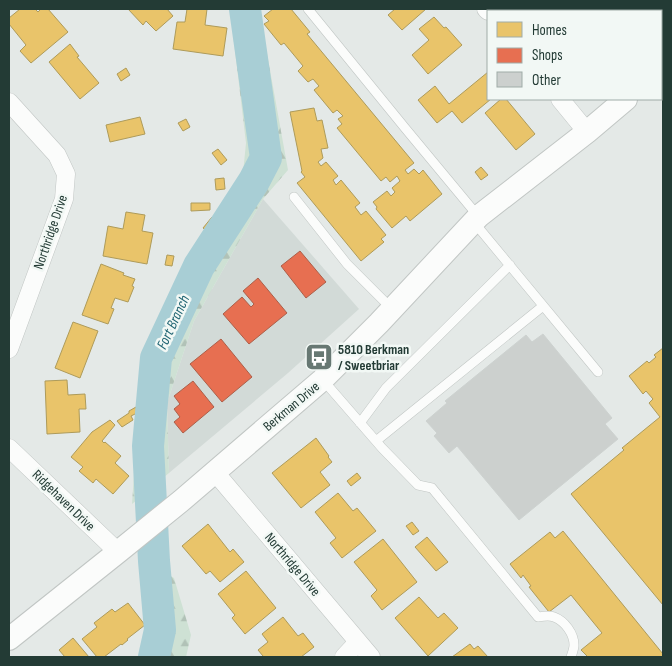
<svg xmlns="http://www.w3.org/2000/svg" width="672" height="666" font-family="'Sofia Sans Condensed',sans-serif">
<defs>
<pattern id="forest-firs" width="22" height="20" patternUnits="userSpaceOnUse" patternTransform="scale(1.25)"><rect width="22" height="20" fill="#cee1d4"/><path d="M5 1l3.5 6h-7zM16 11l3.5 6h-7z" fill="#b1c2b7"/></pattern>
</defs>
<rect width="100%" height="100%" fill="#e4e9e7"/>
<path fill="#d2dad7" d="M263,199L359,309L288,373L169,473L167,403L194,321Z"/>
<path fill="url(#forest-firs)" d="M230,9H259L288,170L263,199L194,321L167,403L169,473L132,504L142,353L183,275L242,183L246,143Z
M145,566L157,567L174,578L191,635L186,657H141L146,638Z"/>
<path fill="#e9c46a" stroke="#ae9b5a" d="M20,9H35L38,12L41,9H48L68,32L31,63L20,51L26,45L9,24V18Z
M128,9H167L173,16L156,31L146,21L143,25Z
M187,9H207L205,25L227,28L223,56L173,49L177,22H185Z
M273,9H291L310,32L307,34L414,163L405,170L408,174L414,169L419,174L423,170L442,194L410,221L406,216L392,228L376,209L377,207L373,202L387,191L391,196L395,192L392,188L400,181L397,176L390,182L386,177L381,181L337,128L342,124L338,119L343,116L337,110L333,113L314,90L319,86L313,79L308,82L298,71L303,66L284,43L281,45L264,24L269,21L264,16Z
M395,9H426L402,30L388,15Z
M554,9H596L593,11H551Z
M434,17L444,28L446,27L462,45L428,74L412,55L429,40L419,29Z
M70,44L79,56L77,57L99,83L80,99L49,62Z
M126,68L130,75L121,81L117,74Z
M488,72V99H491L462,123L452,111L437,123L418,100L435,86L449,104Z
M501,99H506L535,134L516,150L485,113Z
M314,108L317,121L322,120L328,148L321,149L323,158L318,162L321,166L326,162L338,176L333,180L336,185L341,180L360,203L355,207L361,215L366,211L386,235L381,239L384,242L361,261L297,183L305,177L301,172L302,171L290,112Z
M140,117L145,134L110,142L106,125Z
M186,119L190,127L183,131L178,123Z
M218,149L227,160L221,165L212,153Z
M481,167L488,175L481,180L475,172Z
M224,178L225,189L216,190L215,179Z
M191,203H210V210L191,211Z
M126,212L145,215L142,231L153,233L147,264L103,256L108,226L123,229Z
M212,217L218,222L210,233L203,228Z
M167,255L174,256L172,266L165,265Z
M101,264L124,273L123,275L135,279L132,286L134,287L128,302L115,298L111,308L114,309L108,324L82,315Z
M73,322L98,331L80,378L55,368Z
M663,348V605L571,494L624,450L622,448L660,417L649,403L653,399L646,391L643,394L629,376L647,361L649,363L656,357L654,355Z
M67,380L68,395L85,394L86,409H79L80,432L47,434L45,381Z
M136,407L137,413L131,416L133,420L122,427L117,421L129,413V411Z
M110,420L115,425L102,441L104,443L105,442L121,456L115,463L129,476L113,494L96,479L93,483L79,471L83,467L71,457L92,432Z
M316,438L329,456L328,457L332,462L320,472L330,485L301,508L272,473Z
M357,473L361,478L351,486L347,481Z
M338,493L353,511L357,508L376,531L342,558L330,543L336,538L315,512Z
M412,522L419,531L413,535L406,526Z
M208,524L230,552L233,549L244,562L220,582L210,571L206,574L182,546Z
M563,531L663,654V657H588L581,650L602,633L571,595L549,612L529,587L531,586L523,575L521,578L510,564L550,532L555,538Z
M427,537L448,562L436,571L415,547Z
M383,539L417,582L382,610L371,596L377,590L354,562Z
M246,571L276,608L245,634L232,618L235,615L218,594Z
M419,597L438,618L444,613L458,628L428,656L395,618Z
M128,603L145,625L127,639L128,640L122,645L121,644L104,657H97L82,639L97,627L94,623L112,609L115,612Z
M283,617L298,636L303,633L314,647L301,657H262L263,656L258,650L268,642L262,634Z
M73,638L89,657H65L59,650Z
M470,644L474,649L478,646L488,657H452Z"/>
<path fill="#e76f51" stroke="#ac5f49" d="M300,251L326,282L306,298L281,266Z
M258,278L287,313L249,344L223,314L242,297L251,307L254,304L243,291Z
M221,339L252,377L222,402L190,364Z
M193,381L214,407L183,433L174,422L180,417L174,409L180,404L174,396Z"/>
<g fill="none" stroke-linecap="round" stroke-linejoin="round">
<path stroke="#a8ced5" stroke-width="32" d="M154,657L160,630L154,561L148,446L156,358L199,266L254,181L266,158L245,9"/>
</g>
<path fill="#ccd0ce" stroke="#cdd2d0" d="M543,334L612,418L605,424L618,439L519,520L457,446L449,453L434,436L437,433L426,421L447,403L445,401L526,335L532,342Z"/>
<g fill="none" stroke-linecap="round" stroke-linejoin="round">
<g stroke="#c1c6c4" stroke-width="10">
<path id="service" d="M308,9L405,128L478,216
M294,197L347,264L392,309
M473,221L598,372
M323,380L382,448L418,485L432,488L538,617C544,616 549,615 554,617C565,621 574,634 574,645C574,649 572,654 571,657
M360,423L386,388L510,265
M376,441L543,306"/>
</g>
<g stroke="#c1c6c4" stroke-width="19">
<path id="minor" d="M486,9L488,11
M560,99L587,132
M9,102L57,155L66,174L64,199L9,349
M9,448L118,552
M214,471L371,657
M344,657L358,642"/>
</g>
<g stroke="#c1c6c4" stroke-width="24">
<path id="tertiary" d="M661,69L663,67
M9,639L118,552L181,501L322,380L379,323L479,216L587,132L626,99"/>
</g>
<use href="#service" stroke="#fbfcfb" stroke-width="9"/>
<use href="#minor" stroke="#fbfcfb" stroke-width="18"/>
<use href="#tertiary" stroke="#fbfcfb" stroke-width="22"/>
</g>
<defs>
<g id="bus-square" transform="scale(1.4375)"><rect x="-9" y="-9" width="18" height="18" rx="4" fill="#677873" stroke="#f2f8f5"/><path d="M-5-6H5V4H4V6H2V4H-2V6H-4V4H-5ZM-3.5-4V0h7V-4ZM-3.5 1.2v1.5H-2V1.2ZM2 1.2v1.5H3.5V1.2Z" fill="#fff"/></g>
</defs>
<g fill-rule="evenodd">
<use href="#bus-square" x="319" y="357"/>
</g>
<g text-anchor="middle" stroke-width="5" stroke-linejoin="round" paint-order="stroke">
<g font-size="14" fill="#233b35" stroke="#f2f8f5">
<text transform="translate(50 232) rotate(-71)" y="5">Northridge Drive</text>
<text transform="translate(291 406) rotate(-40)" y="5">Berkman Drive</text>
<text transform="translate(64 500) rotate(44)" y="5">Ridgehaven Drive</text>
<text transform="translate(293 564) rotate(50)" y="5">Northridge Drive</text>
</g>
<g font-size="14" font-weight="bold" fill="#233b35" stroke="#f2f8f5" text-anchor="start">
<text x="338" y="354">5810 Berkman<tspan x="338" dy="16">/ Sweetbriar</tspan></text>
</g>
<g font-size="15" font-style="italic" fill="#216573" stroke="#f2f8f5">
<text transform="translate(173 322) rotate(-65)" y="5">Fort Branch</text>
</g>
</g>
<rect width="672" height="666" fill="none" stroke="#233b35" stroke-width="20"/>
<rect x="487" y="10" width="175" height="90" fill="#f2f8f5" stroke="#9faca8"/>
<rect x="497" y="22" width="25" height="15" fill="#e9c46a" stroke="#9faca8"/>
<text x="532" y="35" font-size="15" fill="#233b35">Homes</text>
<rect x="497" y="48" width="25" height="15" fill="#e76f51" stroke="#9faca8"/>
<text x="532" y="60" font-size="15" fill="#233b35">Shops</text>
<rect x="497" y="72" width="25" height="15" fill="#ccd0ce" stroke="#9faca8"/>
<text x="532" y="85" font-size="15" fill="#233b35">Other</text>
</svg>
